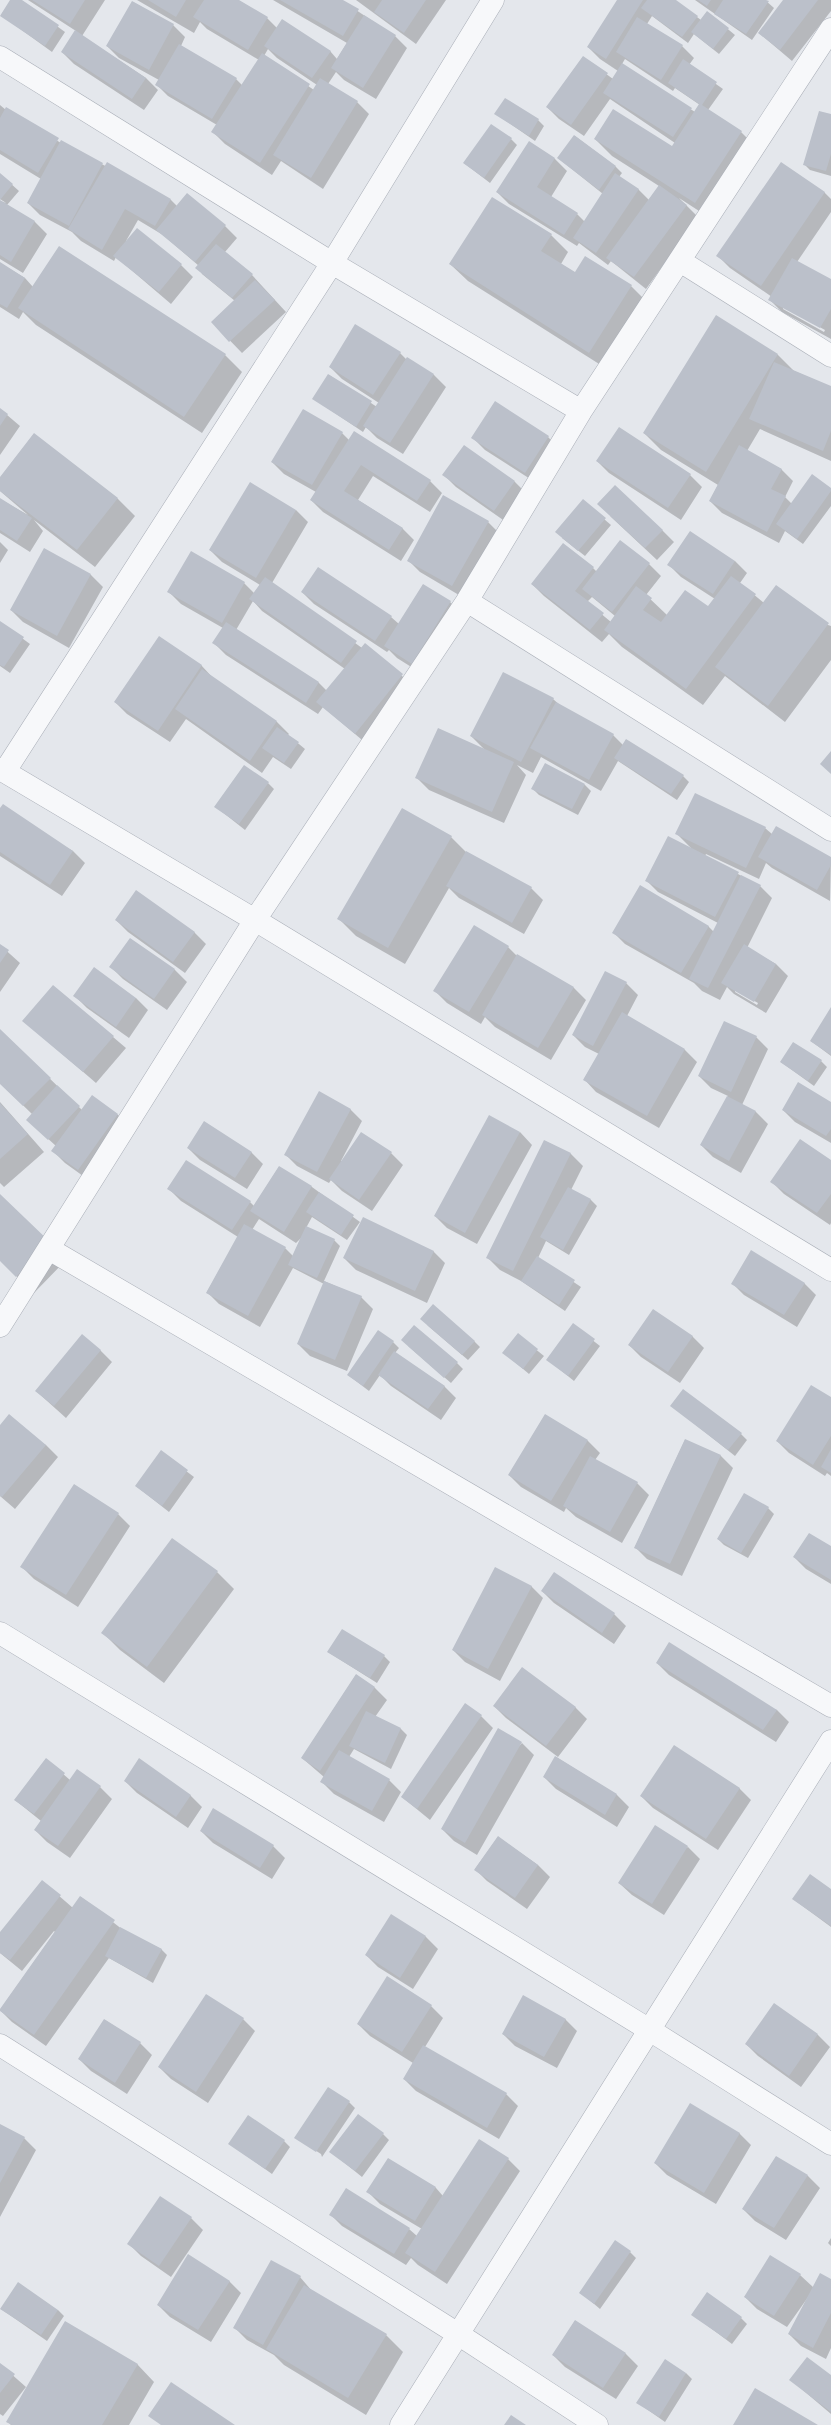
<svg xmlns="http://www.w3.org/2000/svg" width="831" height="2425" font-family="Poppins,sans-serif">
<rect width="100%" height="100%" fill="#e4e7ec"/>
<path fill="#0003" fill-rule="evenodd" d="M11,0H21L65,32L52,52L1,15Z
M28,0H105L82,36L146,78L158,90L144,110L74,64L62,52L76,31Z
M137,0H238L267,18L277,28L330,51L337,59L347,43L273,0H341L395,36L407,48L376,99L344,80L336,72L328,84L357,102L369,114L323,189L281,161L272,175L225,144L213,132L217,125L168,96L156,84L159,80L119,58L107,46L133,2L173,25L185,37L181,46L236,79L242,85L259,60L207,29L200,22L194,33ZM268,49L277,58L317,85L314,90L264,56Z
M356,0H446L416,44Z
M618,0H674L701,20L707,12L735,35L719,54L694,34L688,43L652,16L647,24L682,46L694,58L689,65L723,89L708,110L741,132L758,149L713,220L679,198L698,217L646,289L611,261L608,265L579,243L577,246L509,204L497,192L529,143L555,159L567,171L551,197L577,214L585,222L603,194L558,158L575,136L616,167L622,173L619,177L638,189L649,200L659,186L612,156L595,139L672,148L675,143L610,99L584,136L559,119L547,107L583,57L613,79L618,71L600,59L588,47ZM625,59L673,91L675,88L700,105L695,112L622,64Z
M695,0H765L774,8L752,40Z
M785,0H831V11L792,61L759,33Z
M0,105L6,110L61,143L171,200L177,206L225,226L237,238L225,252L252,275L286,312L242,353L212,322L235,301L202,274L199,266L163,235L138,220L126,241L181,265L193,277L171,304L116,257L114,261L81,241L72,232L40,215L28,203L41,179L0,154Z
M496,114L538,120L544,126L535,141Z
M831,115V176L810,170L804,164Z
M511,139L517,145L490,183L464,163Z
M0,174L19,191L7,205L35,222L47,234L23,273L0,259V201L6,203L0,199Z
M824,192L831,199V212L797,262L831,280V339L782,312L770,300L772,297L730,268L718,256ZM783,307L825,330L824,332L783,309Z
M551,235L568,252L561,264L575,273L631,286L648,303L607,369L468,281L450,264Z
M0,263L25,278L33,287L225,355L242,372L202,433L36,325L23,312L19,319L0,307Z
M716,317L778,355L794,371L831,387V461L760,429L747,451L781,469L793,481L785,497L792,504L831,489V506L803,544L785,531L779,543L722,513L710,501L718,485L661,450L644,433Z
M400,353L406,359L434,375L446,387L403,454L377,438L366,427L363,432L314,399L329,375L377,407L379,403L342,379L330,367Z
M0,409L20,426L0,455Z
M342,433L349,440L430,481L442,493L430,512L373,476L358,500L402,528L414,540L401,561L323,512L311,500L316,492L284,474L272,462Z
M34,434L118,499L135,516L95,567L34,520L43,531L30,552L0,533V499L28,515L0,491V478Z
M548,437L560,449L538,484L485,450L473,438Z
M464,447L515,482L527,494L506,522L456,487L444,475Z
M597,461L690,475L702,487L681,520L609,473Z
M583,501L611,525L585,556L562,538Z
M296,510L308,522L272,583L362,648L365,645L415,687L368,745L323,707L318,714L226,655L214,643L223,628L181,604L169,592L244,583L254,593L260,585L222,562L210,550ZM253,601L262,611L345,669L327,691L319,683L236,630Z
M610,516L662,530L674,542L657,560Z
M488,522L500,534L464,598L420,572L408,560Z
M0,542L8,550L0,563Z
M45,550L91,575L103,587L69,648L23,622L11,610Z
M735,561L747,573L740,583L764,603L831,626V660L785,722L725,676L703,705L622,647L609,634L602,642L544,596L532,584L593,568L597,572L649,564L661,576L646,595L667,615L708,607L715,599L681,577L669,565ZM592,597L615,616L611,622L587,602Z
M423,585L450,602L462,614L424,675L397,658L389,650L387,652L314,604L302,592L391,617L399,624Z
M0,622L30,644L10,673L0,666Z
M201,665L213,678L277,722L289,734L288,735L305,749L291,769L273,757L262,773L186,719L170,742L127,714L115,702Z
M553,699L561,706L613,735L623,745L626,740L683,776L689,782L677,800L618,761L601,791L541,757L533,773L517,765L526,775L504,823L429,790L417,778L484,749L471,736Z
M268,783L274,789L245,830L216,807Z
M585,785L591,791L578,815L539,795L533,789Z
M0,810L73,851L85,863L62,896L0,856Z
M765,828L772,834L831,858L830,901L772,868L766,863L759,879L706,854L705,856L760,886L772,898L747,948L776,964L788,976L766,1013L734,994L727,987L720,1000L702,991L694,983L625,944L613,932L708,926L714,932L718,923L658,892L646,880L691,848L676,833ZM735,990L758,1003L757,1005L735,992Z
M451,837L466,852L531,888L543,900L524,934L459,898L449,888L405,964L356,936L339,919Z
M116,920L194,932L206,944L185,973L128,932Z
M130,939L175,970L187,982L167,1010L123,979L111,967Z
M0,945L20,963L0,992Z
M508,947L517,956L574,988L586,1000L551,1060L495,1027L485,1017L481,1024L447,1003L435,991Z
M626,983L638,995L627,1016L685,1050L697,1062L659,1128L596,1092L584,1079L599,1054L585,1047L573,1035Z
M53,986L126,1048L96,1083L24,1021Z
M75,996L136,998L148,1010L129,1038L87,1008Z
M831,1009V1056L811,1041Z
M0,1030L82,1110L92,1097L118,1115L130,1127L90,1181L65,1163L53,1151L56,1146L33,1125L32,1114L0,1083Z
M756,1037L768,1049L742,1105L756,1112L768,1124L741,1173L713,1157L701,1145L728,1096L711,1088L699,1076Z
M821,1061L827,1067L814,1086L781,1062Z
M0,1102L44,1152L4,1187L0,1183Z
M831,1103V1143L795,1122L783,1110Z
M350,1109L362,1121L341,1161L391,1153L403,1165L372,1211L342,1191L331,1180L329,1183L297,1166L285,1154Z
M520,1132L532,1145L477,1244L447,1228L435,1216Z
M545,1141L571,1154L583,1166L571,1190L591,1200L597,1206L569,1255L546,1241L538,1258L581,1287L565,1311L521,1281L500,1270L488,1258Z
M188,1148L251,1152L263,1164L247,1189L200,1160Z
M831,1161V1223L830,1225L784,1194L772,1182Z
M279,1167L312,1187L360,1222L347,1240L312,1217L306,1228L334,1240L340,1246L324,1281L361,1297L373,1309L347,1371L310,1356L298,1344L324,1284L293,1268L260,1327L219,1304L207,1292L238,1237L181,1201L169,1189L250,1202L254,1206ZM259,1219L296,1243L301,1238L293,1256L285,1248L252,1230Z
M0,1195L66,1260L34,1293L0,1260Z
M433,1251L445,1263L427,1303L356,1270L344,1258Z
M732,1283H804L816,1295L797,1327L744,1295Z
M427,1325L474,1341L480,1347L468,1360Z
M573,1325L600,1346L574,1381L548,1360Z
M518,1335L544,1356L529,1374L504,1353Z
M692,1336L704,1348L680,1383L641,1357L629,1345Z
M393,1342L399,1348L395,1353L444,1386L456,1398L441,1420L391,1386L380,1375L369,1391L348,1375Z
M408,1346L457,1363L463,1369L451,1383Z
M100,1350L112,1362L66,1418L36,1391Z
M831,1398V1476L827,1473L825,1476L789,1453L777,1441Z
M672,1406L741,1434L747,1440L735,1456Z
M545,1415L588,1441L600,1453L595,1460L637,1483L649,1495L622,1543L576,1517L566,1508L564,1512L521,1487L509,1475Z
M0,1426L46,1445L58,1457L15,1509L0,1496Z
M685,1440L721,1456L733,1468L682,1576L647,1559L635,1547Z
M161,1452L194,1477L169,1512L136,1486Z
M768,1508L774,1514L748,1558L724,1545L718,1539Z
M118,1514L130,1526L78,1607L34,1579L22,1567Z
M831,1547V1584L806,1569L794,1557Z
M217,1572L234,1589L164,1683L120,1650L103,1633Z
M531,1586L543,1598L500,1681L465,1662L453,1650Z
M542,1591L614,1614L626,1626L614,1644L554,1603Z
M328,1652L384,1656L390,1662L377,1683Z
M657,1663L777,1710L789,1722L776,1742L669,1675Z
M356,1675L375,1688L387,1700L375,1717L401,1729L407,1735L391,1769L354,1749L349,1757L389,1780L401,1792L384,1822L334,1794L322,1782L324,1777L302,1758Z
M494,1706L575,1707L587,1719L558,1757L506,1718Z
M481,1716L493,1728L430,1820L402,1797Z
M522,1743L534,1755L477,1855L454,1841L442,1829Z
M556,1757L617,1795L629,1807L617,1827L556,1789L544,1777Z
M46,1759L70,1780L100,1787L112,1799L70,1858L47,1842L35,1830L41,1821L15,1800Z
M125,1781L190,1795L202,1807L188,1828L137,1793Z
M739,1788L751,1800L718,1850L653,1808L641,1796Z
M201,1831L273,1846L285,1858L272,1879L213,1843Z
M498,1837L538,1865L550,1877L527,1909L487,1881L475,1869Z
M688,1847L700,1859L664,1915L632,1895L619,1883Z
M42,1881L73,1908L81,1897L123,1930L161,1949L167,1955L153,1983L109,1958L46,2046L12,2022L0,2010L55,1932L54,1931L22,1971L0,1953V1934Z
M831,1890V1927L793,1899Z
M391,1916L426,1937L438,1949L413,1989L378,1967L366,1955Z
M774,2005L818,2035L830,2047L801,2087L758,2056L746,2044Z
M431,2006L443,2018L425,2047L506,2094L518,2106L499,2139L416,2091L404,2079L413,2063L370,2036L358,2024Z
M243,2019L255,2031L208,2103L171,2079L159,2067Z
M565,2019L577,2031L557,2068L515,2046L503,2034Z
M105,2020L140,2043L152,2055L127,2094L91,2071L79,2059Z
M349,2102L355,2108L322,2157L321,2154L296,2138Z
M0,2125L24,2138L36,2150L0,2217Z
M739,2133L751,2145L716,2204L667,2175L655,2163Z
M383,2134L389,2140L362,2177L331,2152Z
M284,2141L290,2147L272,2174L230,2144Z
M776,2157L808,2176L820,2188L786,2240L755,2221L743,2209Z
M388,2159L436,2188L443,2196L508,2159L520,2171L447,2284L418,2265L411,2258L406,2265L342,2226L330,2214L409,2229L417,2236L422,2229L380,2204L368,2192Z
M191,2218L203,2230L171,2277L141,2256L129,2244Z
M831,2238V2246L828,2243Z
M630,2252L636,2258L600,2309L580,2292Z
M800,2275L813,2287L831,2280V2348L826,2359L801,2346L789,2334L811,2293L787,2327L757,2309L745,2297Z
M300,2277L312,2291L386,2335L403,2352L366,2415L284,2365L274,2355L247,2340L235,2328Z
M229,2281L241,2293L211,2342L170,2317L158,2305Z
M1,2309L58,2310L64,2316L47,2341Z
M692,2314L741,2318L747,2324L732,2344Z
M575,2321L626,2354L638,2366L616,2399L565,2367L553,2355Z
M0,2364L26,2387L3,2416L0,2414Z
M137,2364L154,2382L129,2425H11L7,2421Z
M686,2373L692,2379L665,2422L638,2403Z
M831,2376V2414L791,2380Z"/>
<path fill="#bbc0ca" d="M10,0H22L59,25L45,46L0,16Z
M32,0H85L70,24Z
M148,0H186L176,17Z
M204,0H239L268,17L248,50L193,17Z
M280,0H343L359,9L343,36Z
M382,0H426L404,33L374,12Z
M617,0H643L606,59L587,47Z
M647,0H676L698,16L682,37L641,8Z
M698,0H711L707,6Z
M723,0H766L769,1L746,34L714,14Z
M783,0H818L780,50L758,33Z
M132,1L174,24L149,70L106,46Z
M707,11L729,28L713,49L691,32Z
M364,15L396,35L363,88L331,68Z
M637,17L683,45L661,80L616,52Z
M282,19L331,51L312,78L264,46Z
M75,30L146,78L132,99L61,52Z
M179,44L237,78L212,119L155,85Z
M262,53L310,84L260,163L211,132Z
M583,56L608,73L571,125L546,107Z
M683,59L717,82L702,105L742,131L695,203L594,139L613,109L672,146L699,104L668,83Z
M622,63L692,108L673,137L603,93Z
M320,78L358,101L311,178L273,155Z
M505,98L539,119L529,136L494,114Z
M6,107L59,138L38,173L0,150V118Z
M819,111L831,114V154L826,171L803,165Z
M491,124L512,138L484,178L463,163Z
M574,135L616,166L599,190L557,158Z
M61,140L103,163L69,226L27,203Z
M529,141L555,158L537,187L578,213L564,235L496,192Z
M107,162L171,199L155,226L125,209L102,250L68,229Z
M781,162L825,192L761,286L716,256Z
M0,173L13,184L0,200L35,221L11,262L0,255Z
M615,173L639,189L596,253L573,238Z
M659,185L687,205L634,277L606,258Z
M187,193L226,225L195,262L156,230Z
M492,197L552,234L541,251L575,272L585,256L632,285L589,353L449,264Z
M137,228L182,264L159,292L113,256Z
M216,244L253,274L232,298L195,268Z
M59,246L226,354L184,417L18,308Z
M792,258L831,279V309L820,328L768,300Z
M0,262L25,278L7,308L0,304Z
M255,280L275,300L229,342L211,322Z
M716,315L778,354L706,472L643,433Z
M355,324L401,352L373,395L329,367Z
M407,357L434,374L390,443L363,426Z
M774,362L831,386V431L823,451L749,419Z
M328,374L372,401L356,427L312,399Z
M495,401L549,436L525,473L471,438Z
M0,408L8,414L0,426Z
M303,409L343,432L312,485L271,462Z
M619,427L691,474L668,508L596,461Z
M354,431L431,480L417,501L361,465L344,491L403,528L389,550L310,500Z
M34,433L118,498L77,550L0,491V477Z
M464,445L515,481L494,511L442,475Z
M739,445L782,469L771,489L786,496L767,532L709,501Z
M812,474L831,488V491L797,539L776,524Z
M250,482L296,510L256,578L209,550Z
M615,485L663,530L645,548L597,504Z
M443,495L489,521L452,586L407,561Z
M0,498L32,518L17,541L0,530Z
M583,499L606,518L578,551L555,532Z
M690,531L735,561L713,594L667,565Z
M620,540L650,563L612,612L582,589Z
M563,543L594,567L575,591L604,613L590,630L531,584Z
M44,548L91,574L57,636L10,610Z
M191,551L245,582L222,623L167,592Z
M318,567L392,616L375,641L301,592Z
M731,576L756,594L686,689L604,630L636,586L652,598L643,610L661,622L685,590L708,606Z
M265,577L357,641L341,663L249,599Z
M423,584L451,601L412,664L384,646Z
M776,585L829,623L768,706L715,667Z
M0,621L24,637L4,667L0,665Z
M226,622L319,682L306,703L212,643Z
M159,636L202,665L158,731L114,702Z
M365,643L403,674L355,734L316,702Z
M202,669L277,721L250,761L175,709Z
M503,672L554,698L521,762L470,736Z
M556,702L614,734L589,780L530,748Z
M277,727L299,742L284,763L262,748Z
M438,728L514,762L492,812L415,778Z
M626,739L684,775L671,794L614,758Z
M831,751V774L820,764Z
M545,763L585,784L572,809L531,789Z
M244,765L269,782L239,824L214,807Z
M695,793L766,827L746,868L675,834Z
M3,804L73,851L50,885L0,852V808Z
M402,808L452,836L388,948L337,919Z
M776,826L831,857V865L817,890L758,857Z
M668,836L739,872L715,917L645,881Z
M466,851L532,887L512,923L446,886Z
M741,875L761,885L708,988L689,979Z
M640,885L709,926L681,973L612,933Z
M136,890L195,932L173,962L115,920Z
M474,925L509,946L469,1012L433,991Z
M130,938L175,969L154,999L109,967Z
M0,944L9,950L0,963Z
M744,944L776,964L754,1002L721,983Z
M517,954L574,987L538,1048L482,1015Z
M94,967L136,998L116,1027L73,996Z
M605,971L627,982L593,1046L572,1035Z
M53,985L114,1036L83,1072L22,1021Z
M831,1007V1055L810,1041Z
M622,1012L685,1049L647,1116L583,1080Z
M724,1021L757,1036L731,1092L698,1076Z
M0,1029L51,1078L23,1106L0,1084Z
M793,1042L822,1060L808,1081L780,1062Z
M798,1082L831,1102V1129L826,1136L782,1110Z
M57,1085L80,1106L48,1140L26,1120Z
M319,1091L351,1109L317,1172L284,1155Z
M92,1095L118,1114L78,1170L51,1151Z
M727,1096L756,1111L729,1161L700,1145Z
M0,1103L28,1134L0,1159Z
M489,1115L520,1132L465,1233L434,1216Z
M204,1121L252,1152L235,1178L187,1148Z
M361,1132L392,1152L359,1200L329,1179Z
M800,1139L831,1160V1194L817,1213L770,1182Z
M544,1140L571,1153L513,1271L486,1258Z
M186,1160L251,1201L232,1230L167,1189Z
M279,1166L312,1186L284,1232L250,1211Z
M568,1187L591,1199L563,1250L540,1237Z
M319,1192L354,1215L341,1235L306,1212Z
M0,1194L50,1242L16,1277L0,1261Z
M363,1217L434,1251L415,1291L343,1258Z
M244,1224L286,1247L248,1316L206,1293Z
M306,1226L335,1239L317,1278L288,1265Z
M751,1250L805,1283L784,1315L731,1284Z
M537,1256L575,1280L559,1305L521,1281Z
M324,1281L362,1296L335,1360L297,1344Z
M433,1304L475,1341L462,1355L420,1319Z
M653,1309L693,1336L668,1372L628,1345Z
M573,1323L595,1339L568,1376L546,1360Z
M414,1325L458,1362L444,1378L401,1340Z
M378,1330L394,1341L363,1386L347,1375Z
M518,1333L538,1349L523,1369L502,1353Z
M82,1334L101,1350L54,1406L35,1391Z
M394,1351L445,1386L428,1409L378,1375Z
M811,1385L831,1397V1436L813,1465L776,1441Z
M683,1389L742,1433L728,1450L670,1406Z
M9,1414L46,1445L2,1497L0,1496V1425Z
M545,1414L588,1440L551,1501L508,1475Z
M685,1439L721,1455L670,1564L634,1548Z
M831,1449V1473L821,1467Z
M161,1450L188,1470L162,1506L135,1486Z
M590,1456L638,1482L610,1532L563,1506Z
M74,1484L119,1513L66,1595L20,1567Z
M744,1493L769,1507L741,1553L717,1539Z
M809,1533L831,1546V1580L793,1557Z
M172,1538L218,1571L147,1667L101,1633Z
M495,1567L532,1586L488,1669L452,1650Z
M554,1572L615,1613L602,1633L541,1591Z
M342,1629L385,1655L370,1678L327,1652Z
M669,1642L777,1710L763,1730L656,1663Z
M522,1667L576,1707L546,1746L493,1706Z
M356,1674L375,1687L320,1771L301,1758Z
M465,1703L482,1715L417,1809L401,1797Z
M366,1711L401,1728L385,1763L349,1746Z
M498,1728L522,1742L465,1843L441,1829Z
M674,1745L740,1788L706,1839L640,1796Z
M339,1750L390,1779L372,1811L320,1782Z
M555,1756L617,1794L605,1815L543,1777Z
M46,1758L65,1773L34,1814L14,1800Z
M139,1758L191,1795L176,1817L124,1781Z
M77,1769L101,1786L58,1846L34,1830Z
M213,1808L274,1845L260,1868L200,1831Z
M655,1825L688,1846L652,1904L618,1883Z
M498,1836L538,1865L515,1898L474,1870Z
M810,1874L831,1889V1926L792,1899Z
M42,1880L61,1895L10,1960L0,1953V1932Z
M80,1896L115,1920L34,2035L0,2011V2009Z
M391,1914L426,1936L400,1978L365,1955Z
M120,1927L162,1949L146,1978L105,1956Z
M387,1976L432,2005L402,2052L357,2024Z
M206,1994L244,2018L196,2092L158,2067Z
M523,1995L566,2019L544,2057L502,2034Z
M774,2003L818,2034L789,2076L745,2044Z
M104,2019L141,2042L115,2083L78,2059Z
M423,2045L507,2093L487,2128L403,2079Z
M328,2087L350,2101L316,2152L294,2138Z
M690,2103L740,2133L704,2193L654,2163Z
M358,2114L384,2133L355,2171L329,2152Z
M248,2115L285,2140L265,2169L228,2144Z
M0,2124L25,2137L0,2183Z
M479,2139L509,2158L435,2272L405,2253Z
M776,2156L808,2175L774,2228L742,2209Z
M388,2158L436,2187L415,2221L366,2192Z
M346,2188L410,2228L394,2254L329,2215Z
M160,2196L192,2217L159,2266L127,2244Z
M615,2240L631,2251L594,2304L579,2293Z
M188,2254L230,2281L198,2330L157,2305Z
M770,2255L801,2274L774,2316L744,2297Z
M271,2260L301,2276L263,2345L233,2328Z
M820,2273L831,2279V2313L813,2348L788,2334Z
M18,2282L58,2310L41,2335L0,2309Z
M304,2285L387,2334L348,2398L266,2349Z
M707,2292L742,2317L726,2339L691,2315Z
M575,2320L626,2353L603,2388L552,2355Z
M65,2321L138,2364L102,2425H12L6,2422Z
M807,2357L831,2375V2412L789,2380Z
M665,2359L686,2373L659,2417L636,2403Z
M0,2363L15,2374L0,2393Z
M171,2382L235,2425H161L148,2416Z
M755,2388L818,2425H733Z
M511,2415L526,2425H504Z"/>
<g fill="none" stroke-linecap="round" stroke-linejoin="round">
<g stroke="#a9aeb7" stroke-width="23">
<path id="minor" d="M0,57L332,263L581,411
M680,261L831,356
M467,601L831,830
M0,769L255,920L831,1270
M5,771L332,263L493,0
M49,1249L831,1706
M0,1326L255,920L467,601L581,411L831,29
M0,1633L648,2029L831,2144
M0,2045L458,2334L597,2425
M401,2425L831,1741"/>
</g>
<use href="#minor" stroke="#f7f8fa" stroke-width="22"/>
</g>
</svg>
